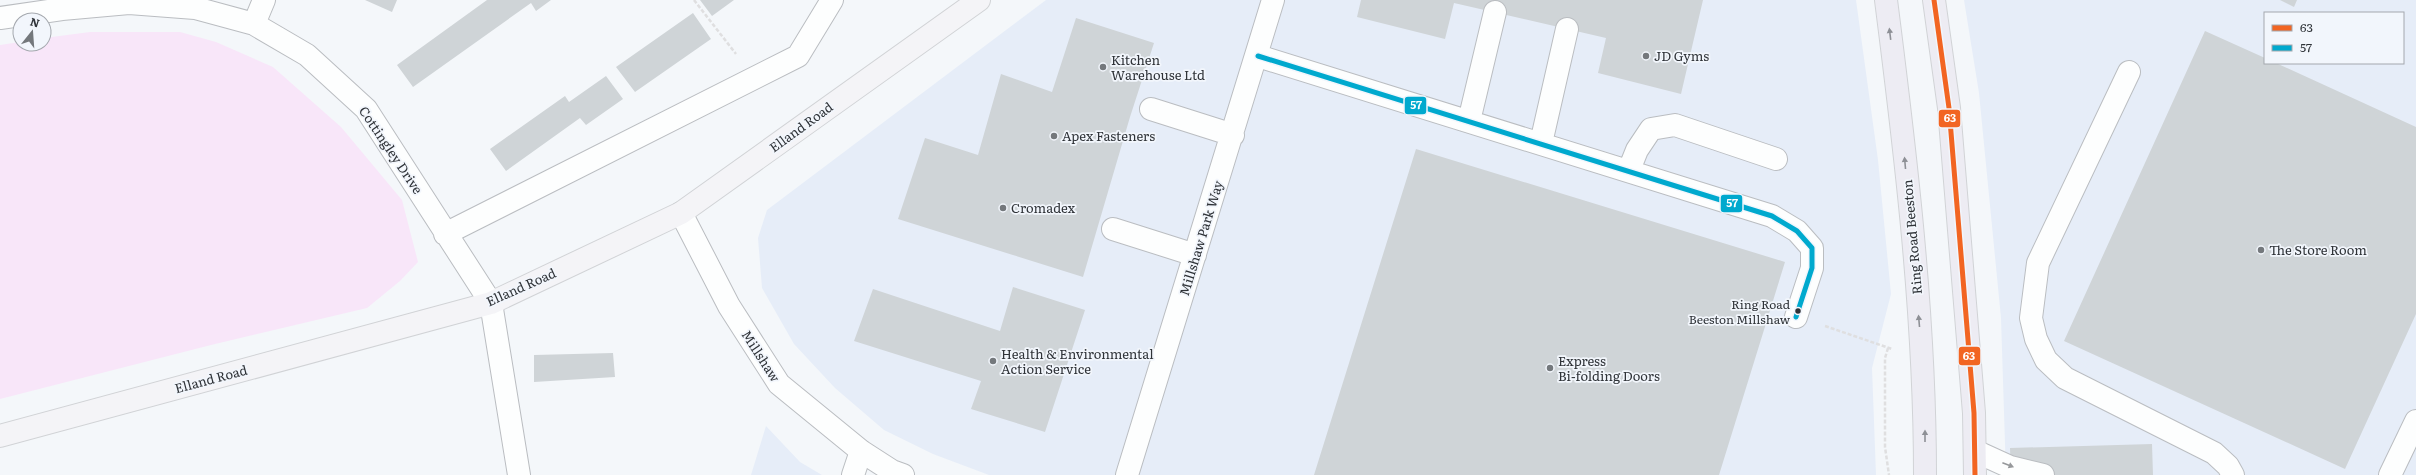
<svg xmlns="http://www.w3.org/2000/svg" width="2416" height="475" font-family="Literata,serif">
<rect width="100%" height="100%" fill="#f4f7fa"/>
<path fill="#e6edf8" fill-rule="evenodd" d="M1046,0H1856L1878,160L1891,294L1872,368L1876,475H989L933,454L884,430L835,388L794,344L762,288L758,238L767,210Z
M1964,0H2416V475H2006L2001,318L1979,93ZM2265,13H2403V63H2265Z
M766,426L800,462L822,475H751Z"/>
<path fill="#f8e6f9" d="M90,32H180L216,42L273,67L341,127L402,200L418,262L400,281L367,308L211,345L0,399V45L20,42V44H44V38Z"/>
<path fill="#cfd4d7" d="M365,0H397L392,12Z
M487,0H551L536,11L531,3L413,87L397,65Z
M700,0H734L712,16Z
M1361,0H1703L1681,94L1598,73L1606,38L1454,3L1445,39L1357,17Z
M2280,0H2297L2294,7Z
M693,13L711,39L635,92L616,67Z
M1076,18L1154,43L1130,117L1083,277L898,219L925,138L978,155L1001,74L1052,92Z
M2205,31L2265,58V63H2276L2416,127V314L2345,469L2064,341Z
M606,76L623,99L586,125L580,118L506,171L490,149L565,96L569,102Z
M1416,149L1785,262L1719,475H1314Z
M1013,287L1085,310L1045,432L971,409L981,381L854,341L873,289L1000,331Z
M613,353L615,377L534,382V355Z
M2152,444L2153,475H2011L2010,448Z"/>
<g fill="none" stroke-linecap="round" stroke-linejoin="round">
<g stroke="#babdc1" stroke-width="24">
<path id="minor" d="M0,18L62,9L129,3L195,8L254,24L307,55L366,109L491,303L519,475
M254,24L264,0
M1258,56L1772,216L1797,231L1812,248V268L1796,317
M2129,72L2038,263L2031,318L2036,339L2046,360L2065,378L2214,453L2228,466L2233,475
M1151,109L1233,135
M1469,121L1495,12
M1541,143L1567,29
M1629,170L1637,150L1651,129L1675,125L1776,159
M681,213L729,306L779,384L861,451L892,471L903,475
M1113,229L1195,255
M445,234L798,56L832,0
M1975,451L2010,467L2043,475
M853,475L861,451
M1127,475L1273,0
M2390,475L2416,421"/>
</g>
<g stroke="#d1d3d6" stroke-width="24">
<path id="major" d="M0,436L491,303L681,213L979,0"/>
</g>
<g stroke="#d1d3d6" stroke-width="24">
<path id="highway" d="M1886,0C1906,157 1925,316 1925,475
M1934,0L1949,108L1974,413L1975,475"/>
</g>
<path stroke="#dfdfe0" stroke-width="2.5" stroke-dasharray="4 2" stroke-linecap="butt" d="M694,0L736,54
M1825,326L1892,349
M1888,348L1885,358V447L1889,475"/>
<use href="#minor" stroke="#fdfefe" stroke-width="22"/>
<use href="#major" stroke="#f4f4f7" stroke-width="22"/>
<use href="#highway" stroke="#edecf3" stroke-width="22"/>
<g stroke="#f2f6fc" stroke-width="8">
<path id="bus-1" d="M1934,0L1949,108L1974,413L1975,475"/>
</g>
<g stroke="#f2f6fc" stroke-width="8">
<path id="bus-2" d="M1258,56L1772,216L1797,231L1812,248V268L1796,317"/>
</g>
<use href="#bus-1" stroke="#f26522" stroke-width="5"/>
<use href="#bus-2" stroke="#00a9ce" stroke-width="5"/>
</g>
<defs><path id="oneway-solid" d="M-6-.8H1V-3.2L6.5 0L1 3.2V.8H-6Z"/></defs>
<g fill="#8e9096">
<use href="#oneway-solid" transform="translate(1890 34) rotate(-97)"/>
<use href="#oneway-solid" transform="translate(1905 163) rotate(-95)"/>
<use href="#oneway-solid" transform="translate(1919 321) rotate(-95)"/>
<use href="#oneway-solid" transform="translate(1925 436) rotate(-90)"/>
</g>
<use fill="#96989b" href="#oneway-solid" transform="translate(2008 465) rotate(21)"/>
<g fill="#74787c" stroke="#f2f6fc" stroke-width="1.5">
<circle cx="1646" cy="56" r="4"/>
<circle cx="1103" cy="67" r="4"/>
<circle cx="1054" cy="136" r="4"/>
<circle cx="1003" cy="208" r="4"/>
<circle cx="2261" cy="250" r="4"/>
<circle cx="993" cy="361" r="4"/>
<circle cx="1550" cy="368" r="4"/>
</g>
<circle fill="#2f3338" stroke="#f2f6fc" stroke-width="1.5" cx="1798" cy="311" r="3.5"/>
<g text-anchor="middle" stroke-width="3.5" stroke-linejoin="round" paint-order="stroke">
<g font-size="12" fill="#2f3338" stroke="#f2f6fc" text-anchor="end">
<text x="1790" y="309">Ring Road<tspan x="1790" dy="15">Beeston Millshaw</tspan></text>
</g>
<g font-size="13" fill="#2f3338" stroke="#f2f6fc" text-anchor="start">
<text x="1654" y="61">JD Gyms</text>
<text x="1111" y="65">Kitchen<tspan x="1111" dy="15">Warehouse Ltd</tspan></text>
<text x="1062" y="141">Apex Fasteners</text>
<text x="1011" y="213">Cromadex</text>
<text x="2269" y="255">The Store Room</text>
<text x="1001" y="359">Health &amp; Environmental<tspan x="1001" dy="15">Action Service</tspan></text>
<text x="1558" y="366">Express<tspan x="1558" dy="15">Bi-folding Doors</tspan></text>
</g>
<g font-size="13" fill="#2f3338" stroke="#f2f6fc">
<text transform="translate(801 127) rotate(-36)" y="5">Elland Road</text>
<text transform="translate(391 150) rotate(56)" y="5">Cottingley Drive</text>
<text transform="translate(1912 237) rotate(-95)" y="5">Ring Road Beeston</text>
<text transform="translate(1201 238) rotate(-73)" y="5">Millshaw Park Way</text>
<text transform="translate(521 287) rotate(-24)" y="5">Elland Road</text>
<text transform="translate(761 356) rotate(57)" y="5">Millshaw</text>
<text transform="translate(211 379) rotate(-15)" y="5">Elland Road</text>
</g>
</g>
<g stroke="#f2f6fc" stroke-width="1.5">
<rect x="1404" y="96" width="23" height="19" rx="4" fill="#00a9ce"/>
<rect x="1938" y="109" width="23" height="19" rx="4" fill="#f26522"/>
<rect x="1720" y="194" width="23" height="19" rx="4" fill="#00a9ce"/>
<rect x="1958" y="346" width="23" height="20" rx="4" fill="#f26522"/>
</g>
<g font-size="11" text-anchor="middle" font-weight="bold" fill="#fff">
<text x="1416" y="109">57</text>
<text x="1950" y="122">63</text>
<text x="1732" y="207">57</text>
<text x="1969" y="360">63</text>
</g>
<rect x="2264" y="12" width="140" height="52" fill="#f2f6fc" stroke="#a4a8ae"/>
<rect x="2272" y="25" width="20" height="6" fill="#f26522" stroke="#a4a8ae"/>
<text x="2300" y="32" font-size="12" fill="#2f3338">63</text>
<rect x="2272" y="45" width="20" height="6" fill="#00a9ce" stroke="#a4a8ae"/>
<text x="2300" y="52" font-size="12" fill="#2f3338">57</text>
<g transform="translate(32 32) rotate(17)"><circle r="19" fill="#f2f6fc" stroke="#a4a8ae"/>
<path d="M0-3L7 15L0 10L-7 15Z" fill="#74787c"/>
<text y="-6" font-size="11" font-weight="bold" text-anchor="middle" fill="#2f3338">N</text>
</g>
</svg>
